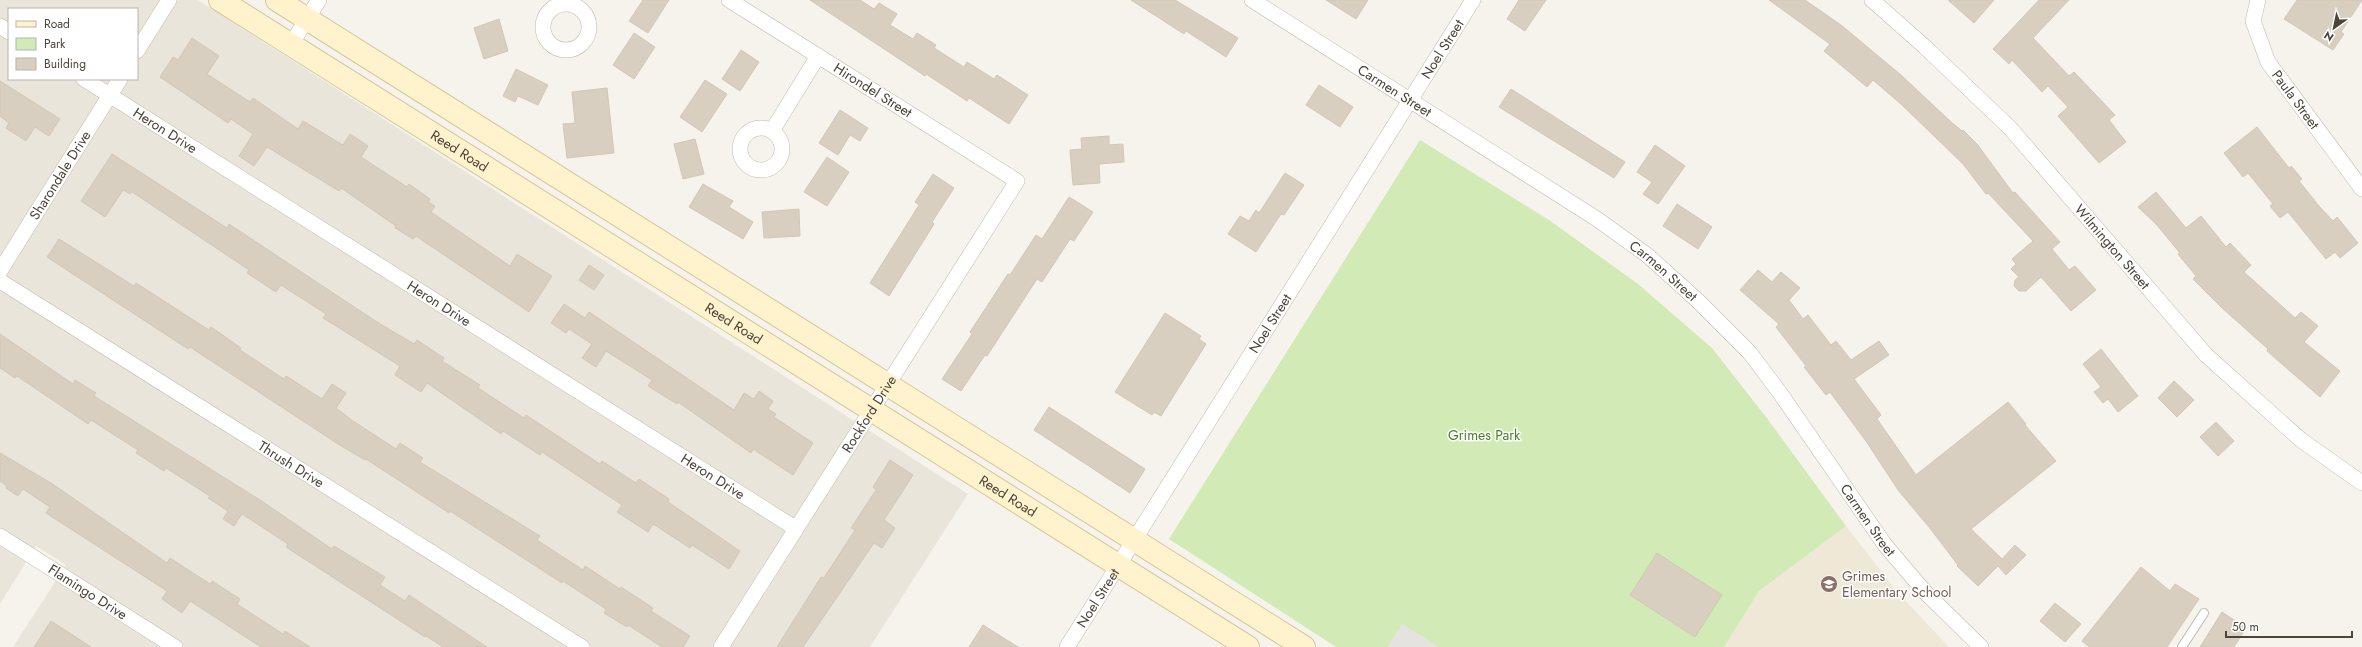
<svg xmlns="http://www.w3.org/2000/svg" width="2362" height="647" font-family="Jost,sans-serif">
<rect width="100%" height="100%" fill="#f6f3ec"/>
<path fill="#eae5da" fill-rule="evenodd" d="M0,0H198L968,494L870,647H13L66,565L36,546L0,604ZM9,9H137V79H9Z"/>
<path fill="#efe8d6" d="M1846,526L1898,593L1949,647H1724L1759,591Z"/>
<path fill="#d2eab5" d="M1420,140L1549,220L1638,284L1712,348L1766,417L1846,526L1759,591L1724,647H1336L1169,539Z"/>
<path fill="#e5e3e0" d="M1402,624L1439,647H1387Z"/>
<path fill="#d8cfc1" stroke="#d3c7b4" d="M643,0H669L648,33L629,21Z
M810,0H860L874,9L879,3L897,14L890,25L913,39L917,33L936,45L934,48L964,67L967,62L994,79L997,75L1028,95L1009,124L969,98L967,101L926,74L925,76Z
M1131,0H1175L1238,38L1226,57L1186,31L1184,34Z
M1326,0H1368L1356,19Z
M1519,0H1546L1525,31L1507,19Z
M1769,0H1805L1841,25L1901,75L1950,121L1962,131L1963,130L1977,144L2013,193L2015,192L2060,242L2052,249L2069,270L2075,266L2096,290L2071,311L2041,277L2026,291H2019L2014,286L2015,280L2019,277L2011,269L2016,264L2012,259L2033,241L1988,193L1986,194L1963,164L1901,104L1873,80L1867,87L1824,51L1830,44Z
M1948,0H1994L1974,23Z
M2039,0H2069L2033,38L2069,76L2074,72L2115,115L2109,120L2126,142L2099,163L2058,116L2068,107L2048,86L2042,92L2012,60L2009,64L1993,49Z
M2297,0H2362L2341,32L2344,34L2333,50L2284,19Z
M499,19L508,51L484,59L474,28Z
M634,33L655,47L634,79L613,65Z
M192,38L219,56L207,74L250,102L253,98L298,129L303,121L343,145L350,134L368,146L361,157L407,187L409,184L430,199L428,202L435,206L431,212L510,266L517,254L552,276L529,312L416,236L413,239L395,228L396,226L341,188L339,191L267,147L254,166L239,156L253,134L231,119L228,123L160,77L173,57L178,60Z
M741,50L759,62L740,91L722,79Z
M516,69L548,85L538,105L518,96L515,102L503,96Z
M705,80L727,94L702,132L680,117Z
M0,81L60,119L49,136L35,127L26,141L6,128L9,123L0,116Z
M1319,85L1353,107L1340,127L1306,105Z
M607,88L614,153L567,158L563,124L575,123L572,92Z
M1511,89L1625,162L1614,178L1499,107Z
M840,110L868,128L860,141L850,135L838,155L819,143Z
M2257,127L2289,168L2291,166L2302,179L2299,181L2319,206L2333,221L2337,217L2358,243L2340,258L2335,252L2326,259L2288,212L2280,218L2270,206L2273,204L2248,173L2243,177L2224,153Z
M1109,136V145L1123,144L1124,162L1099,164L1100,183L1073,185L1070,150L1082,149L1081,138Z
M695,139L704,174L683,179L674,144Z
M1655,145L1685,166L1658,204L1643,194L1652,182L1637,172Z
M112,154L227,228L229,224L377,322L414,344L417,340L444,358L442,361L480,385L478,388L524,418L526,415L600,464L602,461L636,483L639,479L669,499L668,502L740,551L729,569L692,545L690,548L653,524L648,532L617,512L622,505L542,452L540,455L503,431L501,434L427,383L421,392L395,375L400,366L323,318L326,314L281,285L276,292L247,273L249,270L132,192L130,194L123,190L105,217L81,201Z
M827,157L849,172L827,206L804,192Z
M1285,173L1304,185L1284,215L1281,214L1256,252L1228,234L1240,216L1249,221L1256,210L1259,213Z
M933,174L954,188L932,222L934,224L889,296L870,283L919,205L915,202Z
M703,184L733,201L729,207L753,222L743,239L689,207Z
M2156,192L2186,228L2201,216L2226,247L2230,243L2251,265L2244,272L2295,318L2301,312L2318,326L2304,342L2340,371L2320,397L2267,351L2268,349L2221,307L2193,279L2196,276L2178,254L2180,253L2156,224L2138,207Z
M1069,197L1093,212L1074,241L1070,239L1042,282L1037,279L987,356L985,355L961,391L942,379L972,334L970,332L1008,274L1010,275L1036,235L1042,239Z
M1677,204L1712,227L1698,249L1663,226Z
M799,209L800,236L764,238L762,212Z
M59,239L134,286L136,283L209,330L211,327L241,348L240,350L284,379L286,376L322,399L332,384L346,393L336,408L353,421L396,449L400,443L423,458L420,462L540,536L537,540L583,570L585,566L620,589L621,587L653,608L651,611L690,636L683,647H662L628,625L627,627L604,613L606,609L563,581L562,583L450,511L449,513L366,459L365,460L338,444L190,347L188,349L47,257Z
M589,265L604,275L594,290L579,280Z
M1758,270L1772,282L1781,272L1800,288L1789,300L1803,319L1808,315L1831,345L1836,341L1851,360L1879,341L1889,355L1854,379L1881,415L1877,419L1916,475L2008,402L2026,424L2025,425L2056,461L1971,529L2002,559L2015,545L2026,555L2006,575L1998,566L1978,586L1957,566L1958,565L1929,527L1898,490L1868,444L1830,392L1826,395L1804,367L1806,366L1776,327L1779,324L1740,290Z
M564,304L585,318L589,312L734,410L744,393L754,399L759,391L773,401L768,409L776,414L774,417L813,443L793,475L753,449L751,453L678,402L677,404L648,386L652,380L606,351L596,367L582,358L592,344L569,329L566,333L551,323Z
M1165,313L1201,336L1199,339L1206,344L1161,416L1154,412L1152,415L1115,392Z
M0,334L73,384L75,380L96,393L94,396L260,500L332,549L334,546L385,577L380,585L405,601L409,595L487,647H443L426,636L425,637L286,547L288,544L242,514L234,526L223,519L228,511L208,498L210,496L166,468L164,471L136,453L138,450L91,420L88,424L17,376L15,378L0,368Z
M2101,349L2138,396L2118,412L2108,399L2103,403L2094,392L2101,387L2083,364Z
M2174,381L2194,400L2177,417L2158,398Z
M1049,407L1145,469L1130,493L1034,430Z
M2216,422L2234,441L2218,456L2200,437Z
M0,453L51,483L167,563L170,558L210,584L212,581L240,599L237,604L283,634L285,631L310,647H261L190,601L182,613L162,599L167,591L46,513L50,507L23,489L18,496L6,488L7,486L0,481Z
M890,460L913,475L884,520L895,528L882,548L874,543L803,647H777L821,577L824,578L855,530L851,528L876,490L873,487Z
M1657,553L1722,595L1695,637L1630,595Z
M2141,567L2170,591L2175,584L2199,599L2167,647H2089L2082,641Z
M2055,603L2081,624L2065,642L2040,621Z
M2222,612L2246,628L2234,647H2200Z
M51,621L91,647H34Z
M983,625L1018,647H969Z"/>
<g fill="none" stroke-linecap="round" stroke-linejoin="round">
<g stroke="#c2bbae" stroke-width="10">
<path id="lane" d="M2182,647L2204,613"/>
</g>
<g stroke="#c2bbae" stroke-width="16">
<g id="street">
<path id="s1" d="M1252,0L1597,219L1647,255L1697,300L1750,353L1780,393L1885,545L1925,592L1981,647"/>
<path id="s2" d="M1872,0L1925,47L2010,128L2206,355L2301,440L2362,483"/>
<path id="s3" d="M2258,0L2253,21L2268,62L2362,189"/>
<circle cx="566" cy="27" r="23"/>
<path d="M0,26L9,32"/>
<path d="M290,46L319,0"/>
<path d="M137,51L169,0"/>
<path id="s4" d="M84,79L795,528"/>
<circle cx="761" cy="149" r="21"/>
<path d="M772,131L818,56"/>
<path id="s5" d="M0,271L120,79"/>
<path id="s6" d="M0,281L582,647"/>
<path id="s7" d="M0,536L175,647"/>
<path id="s8" d="M721,647L1017,181L729,0"/>
<path id="s9" d="M1067,647L1473,0"/>
</g>
</g>
<g stroke="#d6c79b" stroke-width="24">
<g id="secondary">
<path id="s10" d="M220,0L1248,647"/>
<path d="M277,0L1304,647"/>
</g>
</g>
<use href="#lane" stroke="#fff" stroke-width="8"/>
<use href="#street" stroke="#fff" stroke-width="15"/>
<use href="#secondary" stroke="#fff3cd" stroke-width="22"/>
</g>
<defs>
<g id="school-disc" transform="scale(0.9)"><circle r="9.5" fill="#8d6e63" stroke="#fff"/><path d="M0-5L7-2L0 1L-7-2ZM-4 1L0 2.5L4 1V4Q0 6-4 4Z" fill="#fff"/></g>
</defs>
<g fill-rule="evenodd">
<use href="#school-disc" x="1829" y="584"/>
</g>
<g text-anchor="middle" stroke-width="3" stroke-linejoin="round" paint-order="stroke">
<g font-size="14" fill="#4b4439" stroke="#fff">
<text dy="5" stroke="none"><textPath href="#s9" startOffset="706">Noel Street</textPath></text>
<text transform="translate(873 90) rotate(32)" y="5">Hirondel Street</text>
<text dy="5" stroke="none"><textPath href="#s1" startOffset="169">Carmen Street</textPath></text>
<text dy="5" stroke="none"><textPath href="#s3" startOffset="112">Paula Street</textPath></text>
<text dy="5" stroke="none"><textPath href="#s4" startOffset="96">Heron Drive</textPath></text>
<text dy="5" stroke="none"><textPath href="#s10" startOffset="283">Reed Road</textPath></text>
<text dy="5" stroke="none"><textPath href="#s5" startOffset="113">Sharondale Drive</textPath></text>
<text dy="5" stroke="none"><textPath href="#s2" startOffset="345">Wilmington Street</textPath></text>
<text dy="5" stroke="none"><textPath href="#s1" startOffset="493">Carmen Street</textPath></text>
<text dy="5" stroke="none"><textPath href="#s4" startOffset="420">Heron Drive</textPath></text>
<text dy="5" stroke="none"><textPath href="#s10" startOffset="607">Reed Road</textPath></text>
<text dy="5" stroke="none"><textPath href="#s9" startOffset="382">Noel Street</textPath></text>
<text dy="5" stroke="none"><textPath href="#s8" startOffset="276">Rockford Drive</textPath></text>
<text dy="5" stroke="none"><textPath href="#s6" startOffset="344">Thrush Drive</textPath></text>
<text dy="5" stroke="none"><textPath href="#s4" startOffset="744">Heron Drive</textPath></text>
<text dy="5" stroke="none"><textPath href="#s10" startOffset="931">Reed Road</textPath></text>
<text dy="5" stroke="none"><textPath href="#s1" startOffset="817">Carmen Street</textPath></text>
<text dy="5" stroke="none"><textPath href="#s7" startOffset="104">Flamingo Drive</textPath></text>
<text dy="5" stroke="none"><textPath href="#s9" startOffset="58">Noel Street</textPath></text>
</g>
<g font-size="14" fill="#4a7f2a" stroke="#fff">
<text x="1484" y="440">Grimes Park</text>
</g>
<g font-size="14" fill="#785e54" stroke="#fff" text-anchor="start">
<text x="1842" y="581">Grimes<tspan x="1842" dy="16">Elementary School</tspan></text>
</g>
</g>
<rect x="8" y="8" width="130" height="72" fill="#ffffff" stroke="#b7b4b0"/>
<rect x="16" y="21" width="20" height="6" fill="#fff3cd" stroke="#b7b4b0"/>
<text x="44" y="28" font-size="12" fill="#4b4439">Road</text>
<rect x="16" y="38" width="20" height="12" fill="#d2eab5" stroke="#b7b4b0"/>
<text x="44" y="48" font-size="12" fill="#4b4439">Park</text>
<rect x="16" y="58" width="20" height="12" fill="#d8cfc1" stroke="#b7b4b0"/>
<text x="44" y="68" font-size="12" fill="#4b4439">Building</text>
<g transform="translate(2334 28) rotate(213)" stroke="#ffffff" stroke-width="3" paint-order="stroke">
<path d="M0-3L7 15L0 10L-7 15Z" fill="#4b4439"/>
<text y="-6" font-size="11" font-weight="bold" text-anchor="middle" fill="#4b4439">N</text>
</g>
<path d="M2226 631v6h126v-6" fill="none" stroke="#4b4439" stroke-width="2"/>
<text x="2232" y="631" font-size="12" fill="#4b4439" stroke="#ffffff" stroke-width="3" paint-order="stroke">50 m</text>
</svg>
